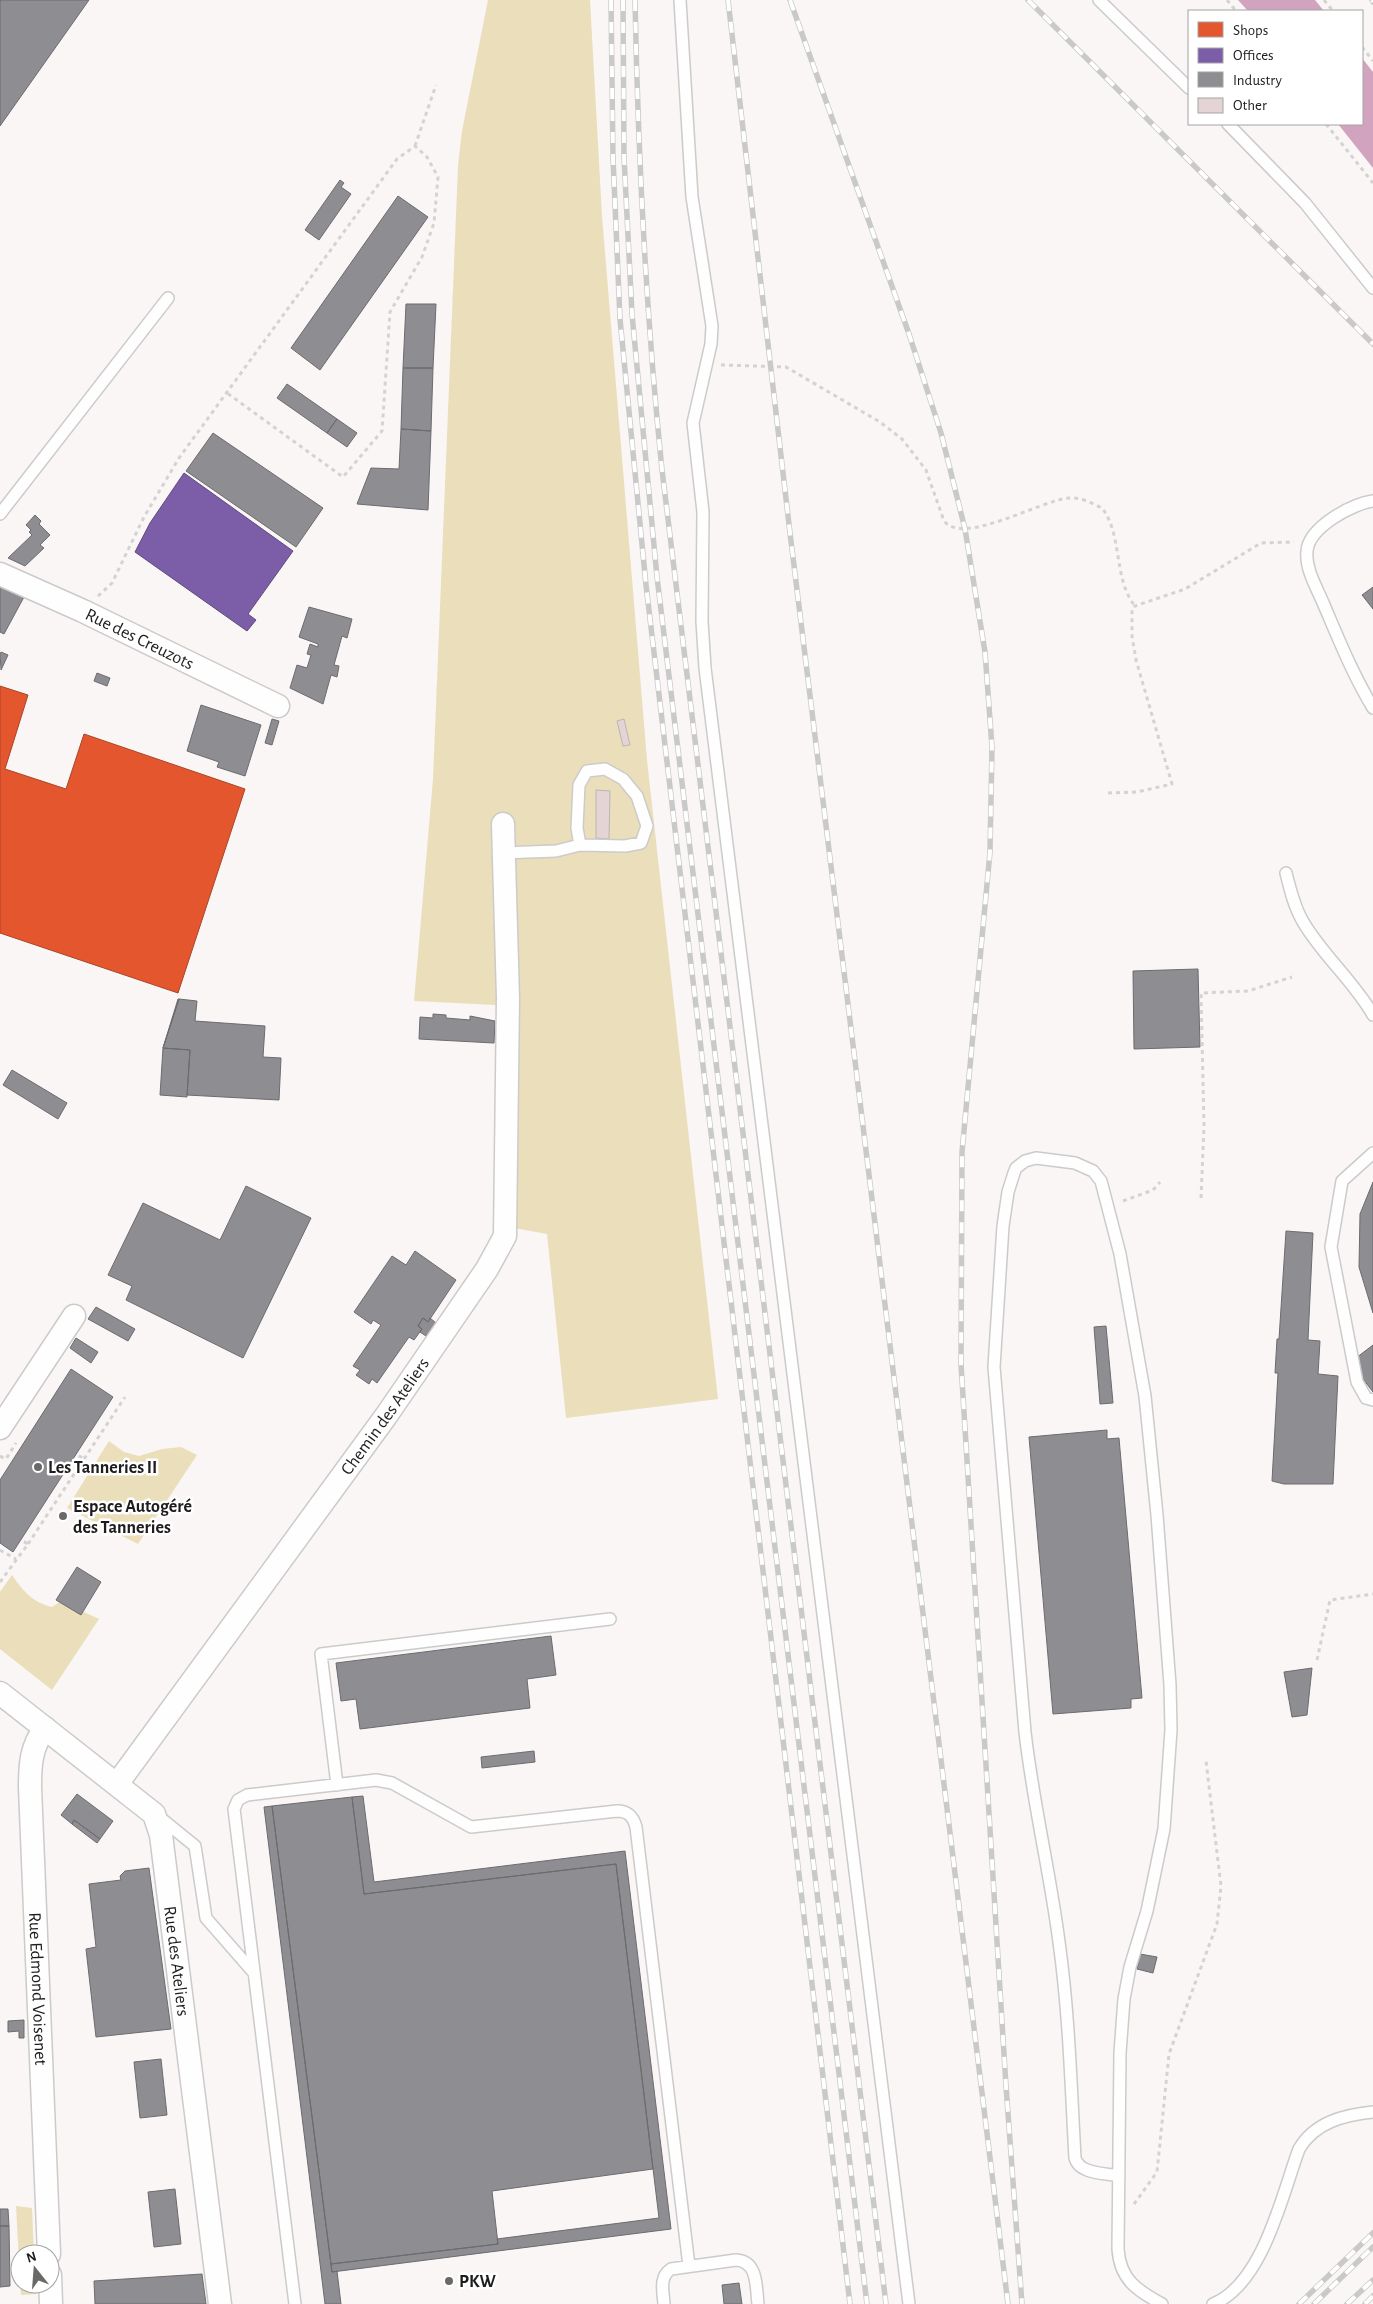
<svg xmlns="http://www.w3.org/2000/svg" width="1373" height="2304" font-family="'Alegreya Sans',sans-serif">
<rect width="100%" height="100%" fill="#f9f6f5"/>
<path fill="#eadfba" d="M488,0H590L602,216L647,760L718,1399L566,1418L547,1234L514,1228L515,1006L414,1001L433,779L458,166L462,131Z
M109,1441L124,1452L139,1456L162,1449L181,1447L197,1455L138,1544L67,1508Z
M12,1575C23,1591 32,1602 52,1607L61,1601L99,1619L52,1690L0,1649V1592Z
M16,2206L32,2208L34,2254H20V2280Z
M20,2284H36V2294L21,2295Z"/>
<path fill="#d2a3bf" d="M1238,0H1315L1324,11H1248Z
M1362,58L1373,72V168L1338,124H1362Z"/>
<path fill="#e4572e" stroke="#a94529" d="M0,686L28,695L5,769L66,789L84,734L245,789L178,993L0,933Z"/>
<path fill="#7b5ea7" stroke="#5f4a7d" d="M184,473L293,551L248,614L256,620L247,631L135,552L150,523Z"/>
<path fill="#8d8d92" stroke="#6c6b6f" d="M0,0H89L0,126Z
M340,180L344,183L341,187L351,194L319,240L305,230Z
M398,196L428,217L320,370L291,348Z
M406,304H436L433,368H403Z
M403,368H433L431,431L401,429Z
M287,384L337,419L327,433L277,398Z
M337,419L357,433L347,447L327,433Z
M401,429L431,431L428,510L357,504L371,468L399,469Z
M213,433L323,508L296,547L186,471Z
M35,515L41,521L39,524L50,535L40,545L44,548L25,566L8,558L32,535L29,532L31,530L26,525Z
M0,585L24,597L4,634L0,632Z
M1373,587V609L1362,595Z
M309,607L352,619L347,638L342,636L334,665L339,666L337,677L331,675L323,704L290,688L297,665L307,668L311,655L307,654L310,644L318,647V644L299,637Z
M1,652L8,655L1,670L0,654Z
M97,673L110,678L107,686L94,681Z
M201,705L261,725L245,776L217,767L219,762L187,751Z
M272,719L279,721L272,745L265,743Z
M1198,969L1200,1047L1134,1049L1133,971Z
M178,999H179L163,1048Z
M179,999L197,1001L195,1021L265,1026L263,1057L281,1058L279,1100L187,1095L190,1050L163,1048Z
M433,1014L446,1015V1018L470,1020V1016L495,1021L494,1043L419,1039L420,1017L433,1018Z
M163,1048L190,1050L187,1097L160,1095Z
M12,1070L67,1103L58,1119L3,1085Z
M1373,1182V1313L1359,1267L1360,1214Z
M246,1186L311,1218L243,1358L126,1300L132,1286L108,1275L143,1203L220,1240Z
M1286,1231L1313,1233L1308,1340L1320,1341L1318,1374L1338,1376L1333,1484H1284L1272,1481L1278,1373H1275L1277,1339H1279Z
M415,1251L456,1280L428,1322L423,1318L418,1326L422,1329L414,1340L409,1337L377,1383L372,1379L369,1384L356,1375L360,1370L353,1366L381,1325L373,1320L371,1324L354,1312L392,1256L406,1265Z
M96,1307L135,1329L128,1341L88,1319Z
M423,1318L428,1322L430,1318L436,1323L426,1336L420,1332L422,1329L418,1326Z
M1106,1326L1113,1403L1100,1404L1094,1327Z
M76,1338L98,1352L91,1363L70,1348Z
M1373,1345V1392L1357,1371L1356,1358Z
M71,1369L113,1397L13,1552L0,1543V1480Z
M1107,1430V1439L1119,1438L1142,1698L1131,1699V1708L1053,1714L1029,1437Z
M77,1567L101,1582L81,1615L56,1600Z
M551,1636L556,1675L527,1679L530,1708L360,1729L356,1699L341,1701L336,1663Z
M1312,1668L1307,1715L1292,1717L1284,1672Z
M534,1751L535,1762L482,1768L481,1757Z
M77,1794L113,1821L100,1839L74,1820L72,1824L61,1815Z
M363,1796L374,1882L625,1851L671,2229L332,2272L331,2264L498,2244L497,2239L659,2218L616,1864L364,1894L352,1797Z
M352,1797L364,1894L616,1864L653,2169L492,2191L498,2244L331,2264L272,1806Z
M272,1806L332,2272L337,2271L341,2304H325L264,1807Z
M74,1820L100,1839L97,1843L72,1824Z
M149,1868L171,2029L96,2037L86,1949L96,1947L89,1884L121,1880L120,1876L125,1871Z
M1140,1954L1157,1957L1153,1973L1137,1969Z
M24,2020V2038H19V2031L8,2032V2021Z
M161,2059L167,2115L140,2118L134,2062Z
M175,2189L181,2244L154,2247L148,2192Z
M0,2209H8L9,2226H0Z
M0,2226H9L10,2286L0,2287Z
M202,2274L206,2304H95L94,2281Z
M739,2283L742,2304H724L722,2285Z"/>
<path fill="#e5d4d5" stroke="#b8b6b5" d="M624,719L630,745L623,746L617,721Z
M596,790L610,791L609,839L596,838Z"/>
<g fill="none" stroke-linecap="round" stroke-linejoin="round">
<g stroke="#cccbca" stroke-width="14">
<path id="lane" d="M680,0L692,197L712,326L711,344L693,423L703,512L702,621L705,668L909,2304
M1099,0L1189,88
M1228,124L1305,203L1373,288
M1373,501C1352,504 1309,527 1307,551C1305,569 1317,588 1324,605C1339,640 1353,675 1373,708
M0,514L168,298
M504,853L556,851L580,845L625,846L641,843L647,826L637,796L623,779L605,769L587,771L579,785L577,828L580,845
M1286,873C1290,889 1294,906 1302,920C1321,954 1353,980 1373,1015
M1373,1153L1342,1181L1331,1247L1357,1382L1366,1398L1373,1400
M337,1785L321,1654L610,1619
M158,1816L195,1846L206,1918L254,1973
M1119,2176C1105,2173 1079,2174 1075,2158C1071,2086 1069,2013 1059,1942C1050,1872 1033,1803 1025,1732L994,1367L1003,1226L1008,1192L1014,1173L1016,1168L1025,1161L1036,1158L1075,1163L1093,1171L1101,1181L1120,1254L1145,1396L1157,1515L1170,1685L1171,1730L1164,1829L1147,1911L1130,1967L1124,1999L1120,2053L1118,2249C1120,2279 1136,2290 1162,2304
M295,2304L234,1809L238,1800L247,1795L376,1780L392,1783L471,1827L617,1811C628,1811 633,1816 636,1827L689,2266
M664,2304C663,2291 659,2277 671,2269L736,2260C758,2261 756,2287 758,2304
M1213,2304C1263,2284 1282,2195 1299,2149C1315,2122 1344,2115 1373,2112"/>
</g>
<g stroke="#cccbca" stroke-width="25">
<g id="street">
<path id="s1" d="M0,574L83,611L278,706"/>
<path d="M0,1428L74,1316"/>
<path id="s2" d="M0,1693L154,1814L161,1835L220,2304"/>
<path id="s3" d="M45,1728C31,1747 30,1764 30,1787L49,2254"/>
<path id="s4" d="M117,1784L386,1416L487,1269L505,1236L508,998L503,824"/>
<path d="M50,2275L51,2304"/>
</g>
</g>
<path stroke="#d4d3d3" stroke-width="3" stroke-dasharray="4 4" stroke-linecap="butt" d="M1227,0L1236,11
M1324,0L1333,11
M1362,47L1373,61
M1326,124L1373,183
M415,146L436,85
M721,365L786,367L880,422L902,439L926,470L944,521C964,546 1041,500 1069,498C1080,497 1092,503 1102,508C1123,535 1113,579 1135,606
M98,596L112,583L144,517L179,458L397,159L415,146L427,157L438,177L434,223L422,257L390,312L382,431L343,477L227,393
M1108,793L1137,792L1172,784L1136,660L1132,636V609L1135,606L1185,589L1261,543L1294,542
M1201,1198L1204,1126L1201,993L1248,991L1292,977
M1123,1201L1153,1190L1160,1182
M0,1456L6,1459L16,1443
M84,1459L125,1397
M28,1544L84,1459L76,1454
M0,1550L16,1559
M0,1582L28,1544L21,1540
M1317,1660L1330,1600L1373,1594
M1134,2204L1157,2172L1169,2054L1217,1924L1221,1886L1206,1761"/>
<use href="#lane" stroke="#fefefe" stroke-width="11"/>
<use href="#street" stroke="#fefefe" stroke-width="22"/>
<g stroke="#cac9c9" stroke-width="5.5">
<path id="rail" d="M611,0L613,158L620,319L646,585L850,2304
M623,0L624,157L632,314L657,577L867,2304
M635,0C638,157 646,314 662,470L886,2304
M728,0L790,533L1008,2304
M790,0L909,334L941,433L965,529L985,652L992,747L990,852L962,1152L961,1364L1006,2086L1022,2304
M1028,0L1373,344
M1372,0L1373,2
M1299,2304L1373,2233
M1314,2304L1373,2247
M1347,2304L1373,2280
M1365,2304L1373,2296"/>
</g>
<use href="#rail" stroke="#fff" stroke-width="4" stroke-dasharray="11" stroke-linecap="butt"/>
</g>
<g fill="#6b6868" stroke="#fff" stroke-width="2">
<circle cx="38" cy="1467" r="5"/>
<circle cx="63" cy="1516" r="5"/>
<circle cx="449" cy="2281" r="5"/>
</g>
<g text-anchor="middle" stroke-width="5" stroke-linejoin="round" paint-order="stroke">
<g font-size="18" fill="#1e1c1c" stroke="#fff">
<text dy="6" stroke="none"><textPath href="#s1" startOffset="154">Rue des Creuzots</textPath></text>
<text dy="6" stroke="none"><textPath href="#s4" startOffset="455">Chemin des Ateliers</textPath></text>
<text dy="6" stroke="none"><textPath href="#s2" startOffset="345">Rue des Ateliers</textPath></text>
<text dy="6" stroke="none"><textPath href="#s3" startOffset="264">Rue Edmond Voisenet</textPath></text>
</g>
<g font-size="18" font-weight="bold" fill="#1e1c1c" stroke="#fff" text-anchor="start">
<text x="48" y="1473">Les Tanneries II</text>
<text x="73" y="1512">Espace Autogéré<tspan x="73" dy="21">des Tanneries</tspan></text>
<text x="459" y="2287">PKW</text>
</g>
</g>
<rect x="1188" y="10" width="175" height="115" fill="#ffffff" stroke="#a5a4a4"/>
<rect x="1198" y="22" width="25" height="15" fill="#e4572e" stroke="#a5a4a4"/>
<text x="1233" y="35" font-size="15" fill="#1e1c1c">Shops</text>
<rect x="1198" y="48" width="25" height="15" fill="#7b5ea7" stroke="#a5a4a4"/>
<text x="1233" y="60" font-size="15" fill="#1e1c1c">Offices</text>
<rect x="1198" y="72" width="25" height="15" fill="#8d8d92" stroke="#a5a4a4"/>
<text x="1233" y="85" font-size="15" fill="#1e1c1c">Industry</text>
<rect x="1198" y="98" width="25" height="15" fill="#e5d4d5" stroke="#a5a4a4"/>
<text x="1233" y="110" font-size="15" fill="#1e1c1c">Other</text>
<g transform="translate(35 2269) rotate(343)"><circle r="24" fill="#ffffff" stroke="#a5a4a4"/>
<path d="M0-4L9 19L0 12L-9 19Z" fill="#6b6868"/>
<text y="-8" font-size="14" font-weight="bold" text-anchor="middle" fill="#1e1c1c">N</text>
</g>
</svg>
